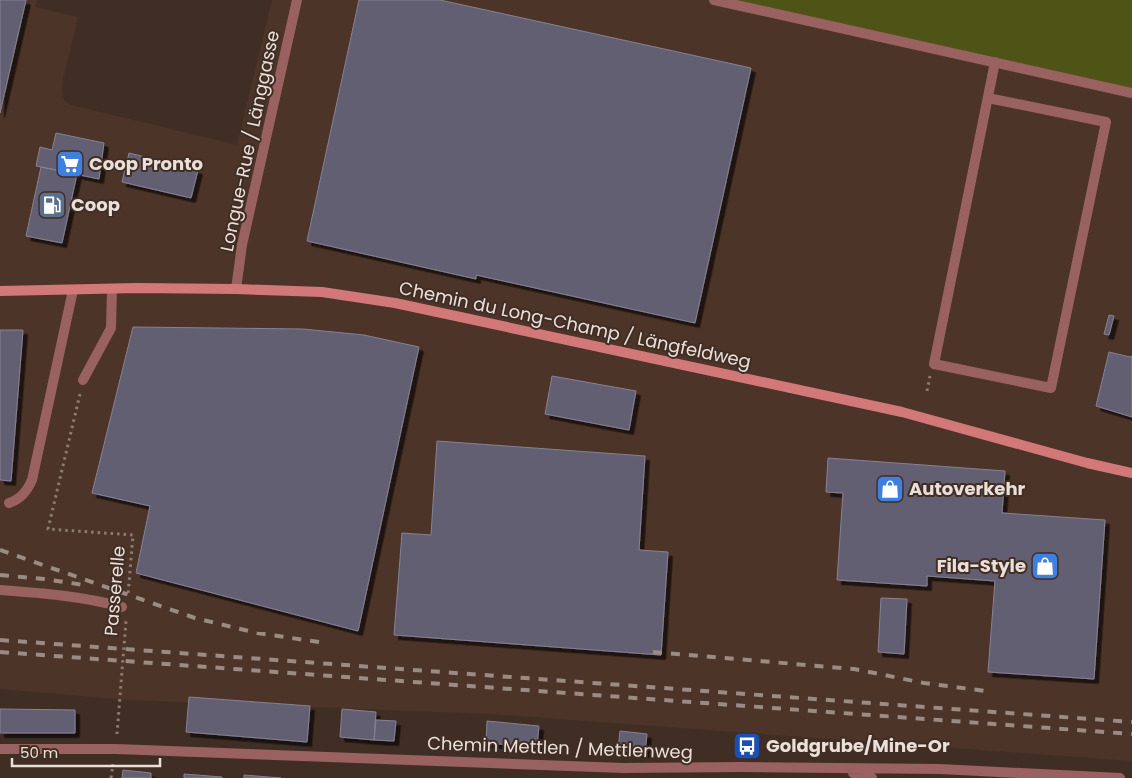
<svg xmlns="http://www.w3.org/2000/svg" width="1132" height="778" font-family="Poppins,sans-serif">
<defs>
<filter id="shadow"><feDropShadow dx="4.5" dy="4.5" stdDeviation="0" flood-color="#0009"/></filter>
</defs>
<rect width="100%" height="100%" fill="#402e25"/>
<path fill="#4d3428" d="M0,0H37L35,7L78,17L62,84V93L65,101L71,105L237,145L272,0H714L1132,93V761L490,714L128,700L0,689Z"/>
<path fill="#4d5415" d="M714,0H1132V93Z"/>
<path fill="#645f73" stroke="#868195" filter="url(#shadow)" d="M0,0H26L0,113Z
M359,0H440L751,68L695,323L476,275V279L307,241Z
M56,133L104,143L99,179L36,166L40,147L52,150Z
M129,153L198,170L191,198L122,182Z
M41,167L77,174L62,243L26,236Z
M1109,315L1114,316L1109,335L1104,334Z
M133,327L303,329L364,335L419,347L358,631L136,573L150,506L92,493Z
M0,330H23L11,481L0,480Z
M1109,352L1130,357L1132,356V417L1096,406Z
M552,376L636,391L629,430L545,414Z
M437,441L645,456L639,550L668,552L661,655L394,635L402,533L431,535Z
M828,458L1005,471L1002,513L1105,520L1094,679L988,672L995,581L927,576V586L837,580L843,493L826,492Z
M881,598L907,599L904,654L878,652Z
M189,697L310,706L307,742L186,732Z
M0,709L75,710V733H0Z
M342,709L376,712L374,740L340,737Z
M376,720L396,721L394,741L374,740Z
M487,721L539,726L537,747L486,743Z
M620,731L647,734L645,753L618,750Z
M123,770L151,773V778H122Z
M184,774L222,777V778H184Z
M244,775L281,778H244Z"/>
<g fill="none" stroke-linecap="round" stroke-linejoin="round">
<path stroke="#8c7c75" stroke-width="3" stroke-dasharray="2.5 4" stroke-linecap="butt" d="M927,391L930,376
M80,394L48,529L133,535L128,595
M117,734L126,621
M111,778L113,764"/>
<path stroke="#996160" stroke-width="10" d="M714,0L1132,93
M988,98L1106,122L1051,388L934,364L995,62
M83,380L111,328L112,289
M9,503C21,499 27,491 32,480L73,290
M0,590C41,593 82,596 122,607"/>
<path stroke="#996160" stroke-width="10" d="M0,749H116L623,768L741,767L940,769L1120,778
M853,773L872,778"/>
<path stroke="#996160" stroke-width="10" d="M236,289L242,245L297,0"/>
<path stroke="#d27879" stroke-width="10" d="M0,291L137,288L236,289L322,292L395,303L902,412L1087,463L1132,473"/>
<path stroke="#9a8b84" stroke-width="4" stroke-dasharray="9 9" stroke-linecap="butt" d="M0,550L195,618L257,633L326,643
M0,575L44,579L84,585
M0,640L1132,722
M0,652L1132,734
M653,652L854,669L924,683L986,691"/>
</g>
<defs>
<g id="supermarket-square" transform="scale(1.4375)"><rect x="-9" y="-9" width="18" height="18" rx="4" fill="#3f7fe0" stroke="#402e25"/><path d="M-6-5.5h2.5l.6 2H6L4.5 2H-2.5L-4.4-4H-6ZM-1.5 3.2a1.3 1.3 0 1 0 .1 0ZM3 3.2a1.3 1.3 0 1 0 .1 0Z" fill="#fff"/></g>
<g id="fuel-square" transform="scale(1.4375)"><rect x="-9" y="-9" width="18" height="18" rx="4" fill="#5c6f8a" stroke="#402e25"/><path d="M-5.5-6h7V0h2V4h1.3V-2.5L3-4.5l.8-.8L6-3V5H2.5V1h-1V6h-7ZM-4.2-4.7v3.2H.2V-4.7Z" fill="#fff"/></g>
<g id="shop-square" transform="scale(1.4375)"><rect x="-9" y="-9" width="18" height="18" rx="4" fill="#3f7fe0" stroke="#402e25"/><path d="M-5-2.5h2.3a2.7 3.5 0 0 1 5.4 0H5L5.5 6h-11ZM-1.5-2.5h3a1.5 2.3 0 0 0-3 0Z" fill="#fff"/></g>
<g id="bus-square" transform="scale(1.4375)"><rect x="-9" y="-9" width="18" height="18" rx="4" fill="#1a4fb4" stroke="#402e25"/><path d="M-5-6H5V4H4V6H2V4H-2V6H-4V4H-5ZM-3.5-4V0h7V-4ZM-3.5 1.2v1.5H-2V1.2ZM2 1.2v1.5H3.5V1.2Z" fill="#fff"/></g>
</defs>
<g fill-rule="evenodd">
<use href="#supermarket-square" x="70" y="164"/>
<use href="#fuel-square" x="52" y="205"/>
<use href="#shop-square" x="890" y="489"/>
<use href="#shop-square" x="1045" y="566"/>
<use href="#bus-square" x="747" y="746"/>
</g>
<g text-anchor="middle" stroke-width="4" stroke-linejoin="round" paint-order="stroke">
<g font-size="18" fill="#ebdfd9" stroke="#402e25">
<text transform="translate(250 141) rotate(-78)" y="6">Longue-Rue / Länggasse</text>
<text transform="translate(575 325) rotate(12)" y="6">Chemin du Long-Champ / Längfeldweg</text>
<text transform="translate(115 591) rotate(-85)" y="6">Passerelle</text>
<text transform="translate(560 748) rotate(2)" y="6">Chemin Mettlen / Mettlenweg</text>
</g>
<g font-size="18" font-weight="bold" fill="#ebdfd9" stroke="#402e25" text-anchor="start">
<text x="89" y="170">Coop Pronto</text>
<text x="71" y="211">Coop</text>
<text x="909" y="495">Autoverkehr</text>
<text x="1026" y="572" text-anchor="end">Fila-Style</text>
<text x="766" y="752">Goldgrube/Mine-Or</text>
</g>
</g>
<path d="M12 758v8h148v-8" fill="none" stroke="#ebdfd9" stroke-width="2.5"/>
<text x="20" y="758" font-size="15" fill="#ebdfd9" stroke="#402e25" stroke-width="4" paint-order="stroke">50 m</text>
</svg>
